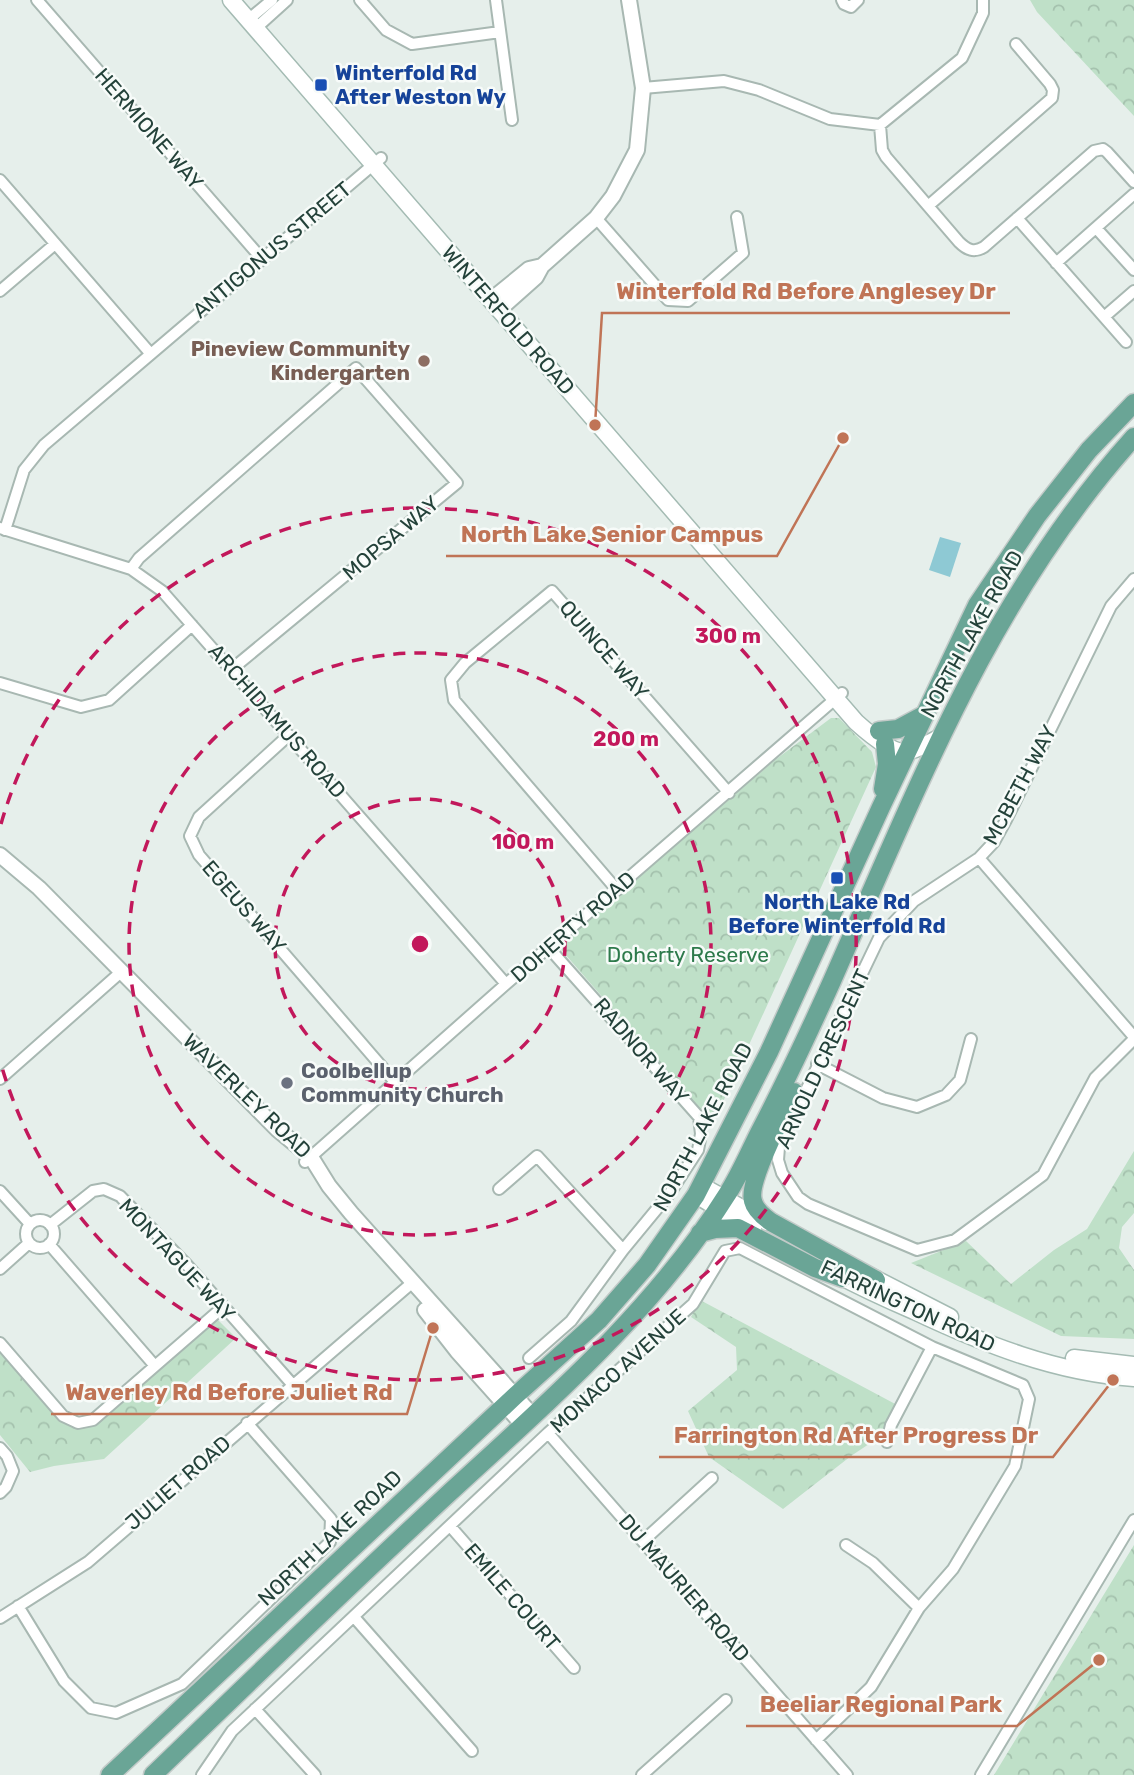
<svg xmlns="http://www.w3.org/2000/svg" width="1134" height="1775" font-family="Rubik,sans-serif">
<defs>
<pattern id="forest-crowns" width="20" height="18" patternUnits="userSpaceOnUse" patternTransform="scale(1.75)"><rect width="20" height="18" fill="#bfe0c8"/><path d="M2 6a3 3 0 1 1 6 0M12 15a3 3 0 1 1 6 0" fill="none" stroke="#a4c1ad"/></pattern>
</defs>
<rect width="100%" height="100%" fill="#e6efeb"/>
<path fill="url(#forest-crowns)" d="M1030,0H1134V116L1037,12Z
M831,718H839L872,752L876,767L716,1117L704,1114L558,946L775,760Z
M1134,1151V1213L1122,1227L1119,1248L1134,1270V1339L1061,1336L911,1263L966,1241L1011,1284L1054,1250L1087,1229Z
M700,1300L899,1406L884,1434L851,1456L783,1509L709,1457L688,1411L737,1370L736,1347L691,1317Z
M216,1318L236,1338L104,1459L54,1466L30,1472L0,1435V1352L52,1412L69,1424L88,1416L145,1369Z
M1134,1545V1775H994Z"/>
<path fill="#8ec9d4" d="M940,537L961,543L950,577L929,570Z"/>
<g fill="none" stroke-linecap="round" stroke-linejoin="round">
<g stroke="#a8b8b2" stroke-width="14">
<path id="minor" d="M37,0L262,259
M360,0L386,30L412,44L500,32
M496,0L512,120
M842,0L844,4L851,7L858,0
M248,20L272,0
M256,28L287,0
M643,88L724,81L759,90L830,119L880,125L962,58L983,13V0
M880,125L882,150L886,157L959,242C967,250 974,253 984,247L1094,151L1103,149L1107,152L1134,182
M0,180L150,353
M928,206L1052,98L1053,90L1050,84L1016,44
M596,218L668,300L688,301L743,253L737,217
M1017,218L1126,342
M1096,228L1134,270
M1056,263L1134,194
M0,291L55,244
M1104,317L1134,291
M0,528L131,569L162,591L506,984
M5,530L24,470L44,445L381,158
M131,569L139,558L356,368L457,483L232,669
M1134,579L1111,606L1006,820L994,842L979,858L1134,1037
M0,683L81,707L109,700L192,625
M289,735L199,817L190,836L199,855L395,1082
M979,858L914,901L879,938L779,1147L778,1160L782,1173L798,1197L808,1204L917,1250L955,1240L1043,1175L1095,1078L1134,1039
M617,890L454,700L451,680L465,663L552,591L729,793
M817,1064L883,1098L917,1107L946,1095L960,1080L971,1039
M0,1079L121,972
M305,1162L506,984L842,693
M499,1189L537,1156L623,1250
M0,1191L30,1224
M26 1234a14 14 0 1 1 28 0a14 14 0 1 1-28 0Z
M50,1225L93,1191L104,1189L120,1196L187,1265L292,1384
M49,1244L155,1366L223,1307
M0,1269L29,1243
M0,1343L63,1416L78,1423L93,1420L155,1366
M529,1358L571,1321L623,1250L670,1193L698,1150L701,1134L699,1117L549,948
M548,1433L847,1775
M887,1442L891,1425L932,1347
M0,1448L7,1456L13,1471L6,1487L0,1493
M450,1526L574,1668
M643,1541L712,1478
M846,1545L873,1563L919,1608
M18,1606L64,1681L91,1708L116,1713L182,1684L330,1542L331,1519L247,1423
M354,1617L472,1751
M0,1618L88,1562L413,1282
M255,1709L315,1775
M202,1775L232,1731L548,1433L693,1304L725,1251L740,1248L932,1347L1023,1385L1029,1399L1015,1466L953,1569L919,1608L871,1687L816,1740
M642,1775L726,1700
M981,1775L1134,1520"/>
</g>
<g stroke="#a8b8b2" stroke-width="18">
<path id="tertiary" d="M491,300L529,269L542,266
M499,310L536,277L542,266L596,218L613,196L637,150L643,88L629,0
M0,855L39,888L277,1129L311,1157L329,1186L351,1213L533,1416
M425,1310L457,1351L523,1425"/>
</g>
<g stroke="#a4bbb3" stroke-width="19">
<path id="secondary" d="M231,0L856,722C866,731 890,752 904,752C916,751 930,742 941,737
M702,1186L767,1222
M696,1195L753,1229
M832,1272C858,1286 886,1299 914,1311C984,1344 1056,1373 1134,1378
M864,1273L950,1317
M1074,1358L1134,1365"/>
</g>
<g stroke="#c2cac8" stroke-width="21">
<path id="primary" d="M879,731L898,729L924,715
M883,789L887,764L885,744
M794,1092C784,1112 747,1182 753,1201C755,1210 764,1217 771,1222L876,1280
M700,1233L715,1229L738,1228L815,1268L843,1278
M110,1775L515,1396L599,1320L647,1265L696,1195L769,1052L881,807L977,605L1037,516L1089,450L1134,403
M153,1775C250,1681 348,1587 447,1495C548,1402 654,1311 728,1193C740,1174 749,1153 759,1133C785,1083 809,1032 832,981C918,787 990,597 1134,437"/>
</g>
<use href="#minor" stroke="#fff" stroke-width="10"/>
<use href="#tertiary" stroke="#fff" stroke-width="14"/>
<use href="#secondary" stroke="#fff" stroke-width="16"/>
<use href="#primary" stroke="#6aa596" stroke-width="18"/>
</g>
<g fill="none" stroke="#c2185b" stroke-width="3.5" stroke-dasharray="12 9">
<circle cx="420" cy="944" r="145"/>
<circle cx="420" cy="944" r="291"/>
<path d="M1 824A436 436 0 1 1 1 1064"/>
</g>
<g fill="#1a4fb4" stroke="#f7fbf9" stroke-width="2.5">
<rect x="314" y="78" width="14" height="14" rx="3.5"/>
<rect x="830" y="871" width="14" height="14" rx="3.5"/>
</g>
<circle fill="#8d6e63" stroke="#f7fbf9" stroke-width="2.5" cx="424" cy="361" r="7"/>
<circle fill="#6b7280" stroke="#f7fbf9" stroke-width="2.5" cx="287" cy="1083" r="7"/>
<g text-anchor="middle" stroke-width="5" stroke-linejoin="round" paint-order="stroke">
<g font-size="21" font-weight="bold" fill="#164399" stroke="#f7fbf9" text-anchor="start">
<text x="335" y="80">Winterfold Rd<tspan x="335" dy="24">After Weston Wy</tspan></text>
<text x="837" y="909" text-anchor="middle">North Lake Rd<tspan x="837" dy="24">Before Winterfold Rd</tspan></text>
</g>
<g font-size="21" fill="#24423a" stroke="#f7fbf9">
<text transform="translate(149 129) rotate(49)" y="7">HERMIONE WAY</text>
<text transform="translate(272 250) rotate(-40)" y="7">ANTIGONUS STREET</text>
<text transform="translate(508 320) rotate(49)" y="7">WINTERFOLD ROAD</text>
<text transform="translate(391 538) rotate(-40)" y="7">MOPSA WAY</text>
<text transform="translate(972 634) rotate(-61)" y="7">NORTH LAKE ROAD</text>
<text transform="translate(604 650) rotate(49)" y="7">QUINCE WAY</text>
<text transform="translate(277 721) rotate(49)" y="7">ARCHIDAMUS ROAD</text>
<text transform="translate(1020 785) rotate(-62)" y="7">MCBETH WAY</text>
<text transform="translate(244 907) rotate(49)" y="7">EGEUS WAY</text>
<text transform="translate(573 927) rotate(-41)" y="7">DOHERTY ROAD</text>
<text transform="translate(641 1051) rotate(49)" y="7">RADNOR WAY</text>
<text transform="translate(823 1059) rotate(-65)" y="7">ARNOLD CRESCENT</text>
<text transform="translate(247 1096) rotate(44)" y="7">WAVERLEY ROAD</text>
<text transform="translate(703 1127) rotate(-62)" y="7">NORTH LAKE ROAD</text>
<text transform="translate(177 1260) rotate(47)" y="7">MONTAGUE WAY</text>
<text transform="translate(908 1306) rotate(25)" y="7">FARRINGTON ROAD</text>
<text transform="translate(618 1371) rotate(-42)" y="7">MONACO AVENUE</text>
<text transform="translate(178 1483) rotate(-41)" y="7">JULIET ROAD</text>
<text transform="translate(330 1538) rotate(-43)" y="7">NORTH LAKE ROAD</text>
<text transform="translate(684 1588) rotate(49)" y="7">DU MAURIER ROAD</text>
<text transform="translate(512 1597) rotate(49)" y="7">EMILE COURT</text>
</g>
<g font-size="21" font-weight="bold" fill="#785e54" stroke="#f7fbf9" text-anchor="end">
<text x="410" y="356">Pineview Community<tspan x="410" dy="24">Kindergarten</tspan></text>
</g>
<g font-size="21" fill="#2d7a4b" stroke="#f7fbf9">
<text x="688" y="962">Doherty Reserve</text>
</g>
<g font-size="21" font-weight="bold" fill="#5b616d" stroke="#f7fbf9" text-anchor="start">
<text x="301" y="1078">Coolbellup<tspan x="301" dy="24">Community Church</tspan></text>
</g>
</g>
<circle cx="420" cy="944" r="10" fill="#c2185b" stroke="#f7fbf9" stroke-width="3.5"/>
<g font-size="21" text-anchor="middle" font-weight="bold" fill="#c2185b" stroke="#f7fbf9" stroke-width="5" stroke-linejoin="round" paint-order="stroke">
<text x="728" y="643">300 m</text>
<text x="626" y="746">200 m</text>
<text x="523" y="849">100 m</text>
</g>
<path fill="none" stroke="#c07456" stroke-width="2.5" d="M595 425L602 313H1010M843 438L777 556H446M433 1328L407 1414H51M1113 1380L1053 1457H659M1099 1660L1017 1726H746"/>
<g fill="#c07456" stroke="#f7fbf9" stroke-width="2.5">
<circle cx="595" cy="425" r="7"/>
<circle cx="843" cy="438" r="7"/>
<circle cx="433" cy="1328" r="7"/>
<circle cx="1113" cy="1380" r="7"/>
<circle cx="1099" cy="1660" r="7"/>
</g>
<g font-size="23" text-anchor="middle" font-weight="bold" fill="#c07456" stroke="#f7fbf9" stroke-width="5" stroke-linejoin="round" paint-order="stroke">
<text x="806" y="299">Winterfold Rd Before Anglesey Dr</text>
<text x="612" y="542">North Lake Senior Campus</text>
<text x="229" y="1400">Waverley Rd Before Juliet Rd</text>
<text x="856" y="1443">Farrington Rd After Progress Dr</text>
<text x="881" y="1712">Beeliar Regional Park</text>
</g>
</svg>
